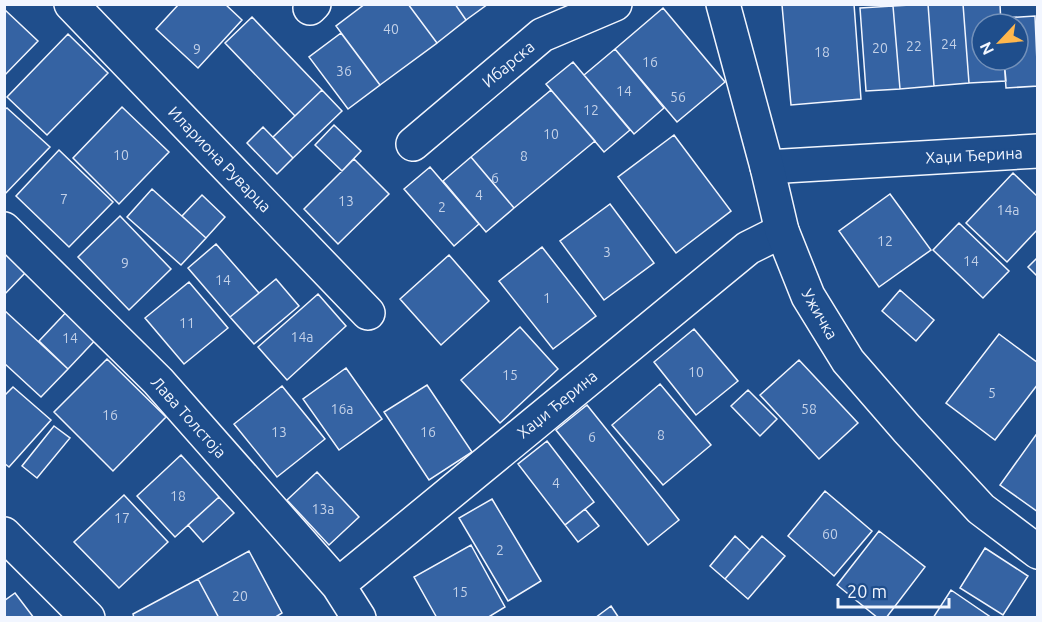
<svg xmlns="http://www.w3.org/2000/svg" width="1042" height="622" font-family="Ubuntu,sans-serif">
<rect width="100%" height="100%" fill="#1f4e8c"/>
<path fill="#3563a3" stroke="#f2f6ff" stroke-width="1.5" d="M179,4H225L242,20L198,68L156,29Z
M365,4H408L437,43L380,85L336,26Z
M408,4H455L466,20L437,43Z
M455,4H488L466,20Z
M854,4L861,99L791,105L782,5Z
M928,4L934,86L900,89L893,6Z
M928,4H963L969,83L934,86Z
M963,4H1000L1001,24H982V60H1004L1006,81L969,83Z
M893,6L900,89L866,91L860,8Z
M663,8L725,82L677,122L615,49Z
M4,9L38,41L4,76Z
M1035,16L1038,86L1006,88L1004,60H1018V24H1002V18Z
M252,17L322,90L295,116L225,43Z
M341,33L380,85L348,109L309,57Z
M68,34L108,73L47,135L7,97Z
M615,49L664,108L634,134L584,75Z
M573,62L630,130L604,152L546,84Z
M322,90L342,111L293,158L273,137Z
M551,90L595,141L514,208L471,157Z
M122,107L169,152L119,204L73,158Z
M7,108L50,147L4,195V110Z
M334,125L361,151L342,171L315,145Z
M263,127L293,158L277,174L247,143Z
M674,135L731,211L676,253L618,177Z
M59,150L113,202L69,247L16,196Z
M471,157L514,208L486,232L443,181Z
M354,159L389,194L338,244L304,209Z
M430,167L479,224L454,246L404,189Z
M1013,173L1038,197V229L1007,262L966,223Z
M152,189L206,238L181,265L127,217Z
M890,194L931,250L879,287L839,231Z
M202,195L225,217L206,238L182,216Z
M610,204L654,263L604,300L560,241Z
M120,216L171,269L129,310L78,257Z
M959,223L1009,271L983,298L933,250Z
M216,244L259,293L230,317L188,268Z
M542,247L596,316L553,349L499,281Z
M4,251L26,272L4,295Z
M449,255L489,301L441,345L400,299Z
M1038,257V277L1028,267Z
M276,279L299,306L254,344L230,317Z
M189,282L228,328L184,364L145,318Z
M900,290L934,320L916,341L882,311Z
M318,294L346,326L287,380L258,347Z
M72,306L101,334L68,369L39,341Z
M4,310L68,369L41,397L4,363Z
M520,327L558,369L500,423L461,380Z
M694,329L738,381L696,415L654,362Z
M999,334L1038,363V384L995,440L946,403Z
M107,359L166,417L113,471L54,412Z
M799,360L858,423L819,459L760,395Z
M346,368L382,419L339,450L303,399Z
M660,384L711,445L663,485L612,425Z
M427,385L472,452L429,480L384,412Z
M282,386L325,439L277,477L234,424Z
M13,387L51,420L9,467L4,463V396Z
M748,390L777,419L760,436L731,406Z
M587,405L679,520L648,545L556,430Z
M54,426L70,438L37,478L22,466Z
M1038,432V512L1000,485Z
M547,441L594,502L565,525L518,464Z
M181,455L219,497L175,537L137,496Z
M317,472L359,517L329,545L287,500Z
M825,491L872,531L834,576L788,536Z
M124,495L168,542L119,588L74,542Z
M219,497L234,513L203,542L188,525Z
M492,499L541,581L508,601L459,518Z
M585,509L599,526L578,542L565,525Z
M879,531L925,567L886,618H878L837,585Z
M735,536L750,550L725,579L710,566Z
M762,536L785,556L748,599L725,579Z
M471,545L505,607L487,618H437L414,577Z
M985,548L1028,576L1003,615L960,588Z
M249,551L282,613L274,618H219L198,579Z
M198,579L219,618H134L133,614Z
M951,590L992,618H933Z
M15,593L34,618H4V601Z
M611,606L619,618H595Z"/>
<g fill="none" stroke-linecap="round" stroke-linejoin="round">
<g stroke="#f2f6ff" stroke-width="36">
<path id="street" d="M71,4L368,313
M310,8L314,4
M413,144L542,35L615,4
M767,167L1038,151
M4,229L158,381L338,585L359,618
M4,534L88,618
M338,585L748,248L782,231"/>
</g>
<g stroke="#f2f6ff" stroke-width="36">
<path id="secondary" d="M723,4L767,167L782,231L808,296L848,361L907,429L981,509L1038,552"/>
</g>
<use href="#street" stroke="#1f4e8c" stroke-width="33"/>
<use href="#secondary" stroke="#1f4e8c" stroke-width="33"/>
</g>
<g text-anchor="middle" stroke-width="4.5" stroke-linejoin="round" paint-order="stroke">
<g font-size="14" fill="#c3d1e8">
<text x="391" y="34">40</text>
<text x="949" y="49">24</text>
<text x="914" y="51">22</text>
<text x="880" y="53">20</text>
<text x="197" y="54">9</text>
<text x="822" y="57">18</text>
<text x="650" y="67">16</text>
<text x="344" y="76">36</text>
<text x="624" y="96">14</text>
<text x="678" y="102">56</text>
<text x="591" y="115">12</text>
<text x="551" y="139">10</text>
<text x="121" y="160">10</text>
<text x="524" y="161">8</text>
<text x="495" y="183">6</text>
<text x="479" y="200">4</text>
<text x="64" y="204">7</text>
<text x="346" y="206">13</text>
<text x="442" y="212">2</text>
<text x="1008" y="215">14a</text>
<text x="885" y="246">12</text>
<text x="607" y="257">3</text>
<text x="971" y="266">14</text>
<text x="125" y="268">9</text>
<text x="223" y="285">14</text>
<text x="547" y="303">1</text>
<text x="187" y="328">11</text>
<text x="302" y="342">14a</text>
<text x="70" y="343">14</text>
<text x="696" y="377">10</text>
<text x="510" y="380">15</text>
<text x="992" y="398">5</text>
<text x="342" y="414">16a</text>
<text x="809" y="414">58</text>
<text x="110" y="420">16</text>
<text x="279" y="437">13</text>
<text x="428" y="437">16</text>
<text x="661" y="440">8</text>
<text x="592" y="442">6</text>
<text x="556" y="488">4</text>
<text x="178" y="501">18</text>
<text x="323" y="514">13a</text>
<text x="122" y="523">17</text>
<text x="830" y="539">60</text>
<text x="500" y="555">2</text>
<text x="460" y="597">15</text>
<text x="240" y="601">20</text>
</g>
<g font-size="16" fill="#f2f6ff" stroke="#1f4e8c">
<text transform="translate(508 64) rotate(-40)" y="6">Ибарска</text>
<text transform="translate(974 155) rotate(-3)" y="6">Хаџи Ђерина</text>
<text transform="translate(220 159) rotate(46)" y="6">Илариона Руварца</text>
<text transform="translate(820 314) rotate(60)" y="6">Ужичка</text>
<text transform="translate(557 404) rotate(-39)" y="6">Хаџи Ђерина</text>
<text transform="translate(189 417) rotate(48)" y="6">Лава Толстоја</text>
</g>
</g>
<rect width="1042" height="622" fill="none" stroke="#f2f6ff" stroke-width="12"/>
<g transform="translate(1000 42) rotate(244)"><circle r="28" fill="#1f4e8c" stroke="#7391ba" stroke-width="1.5"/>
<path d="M0-4.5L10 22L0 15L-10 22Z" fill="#ffb74d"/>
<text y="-9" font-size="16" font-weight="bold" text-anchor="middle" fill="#f2f6ff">N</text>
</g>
<path d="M838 598v9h111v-9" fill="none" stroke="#f2f6ff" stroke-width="3"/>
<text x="847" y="598" font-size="18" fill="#f2f6ff" stroke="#1f4e8c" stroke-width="4.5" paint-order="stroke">20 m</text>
</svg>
